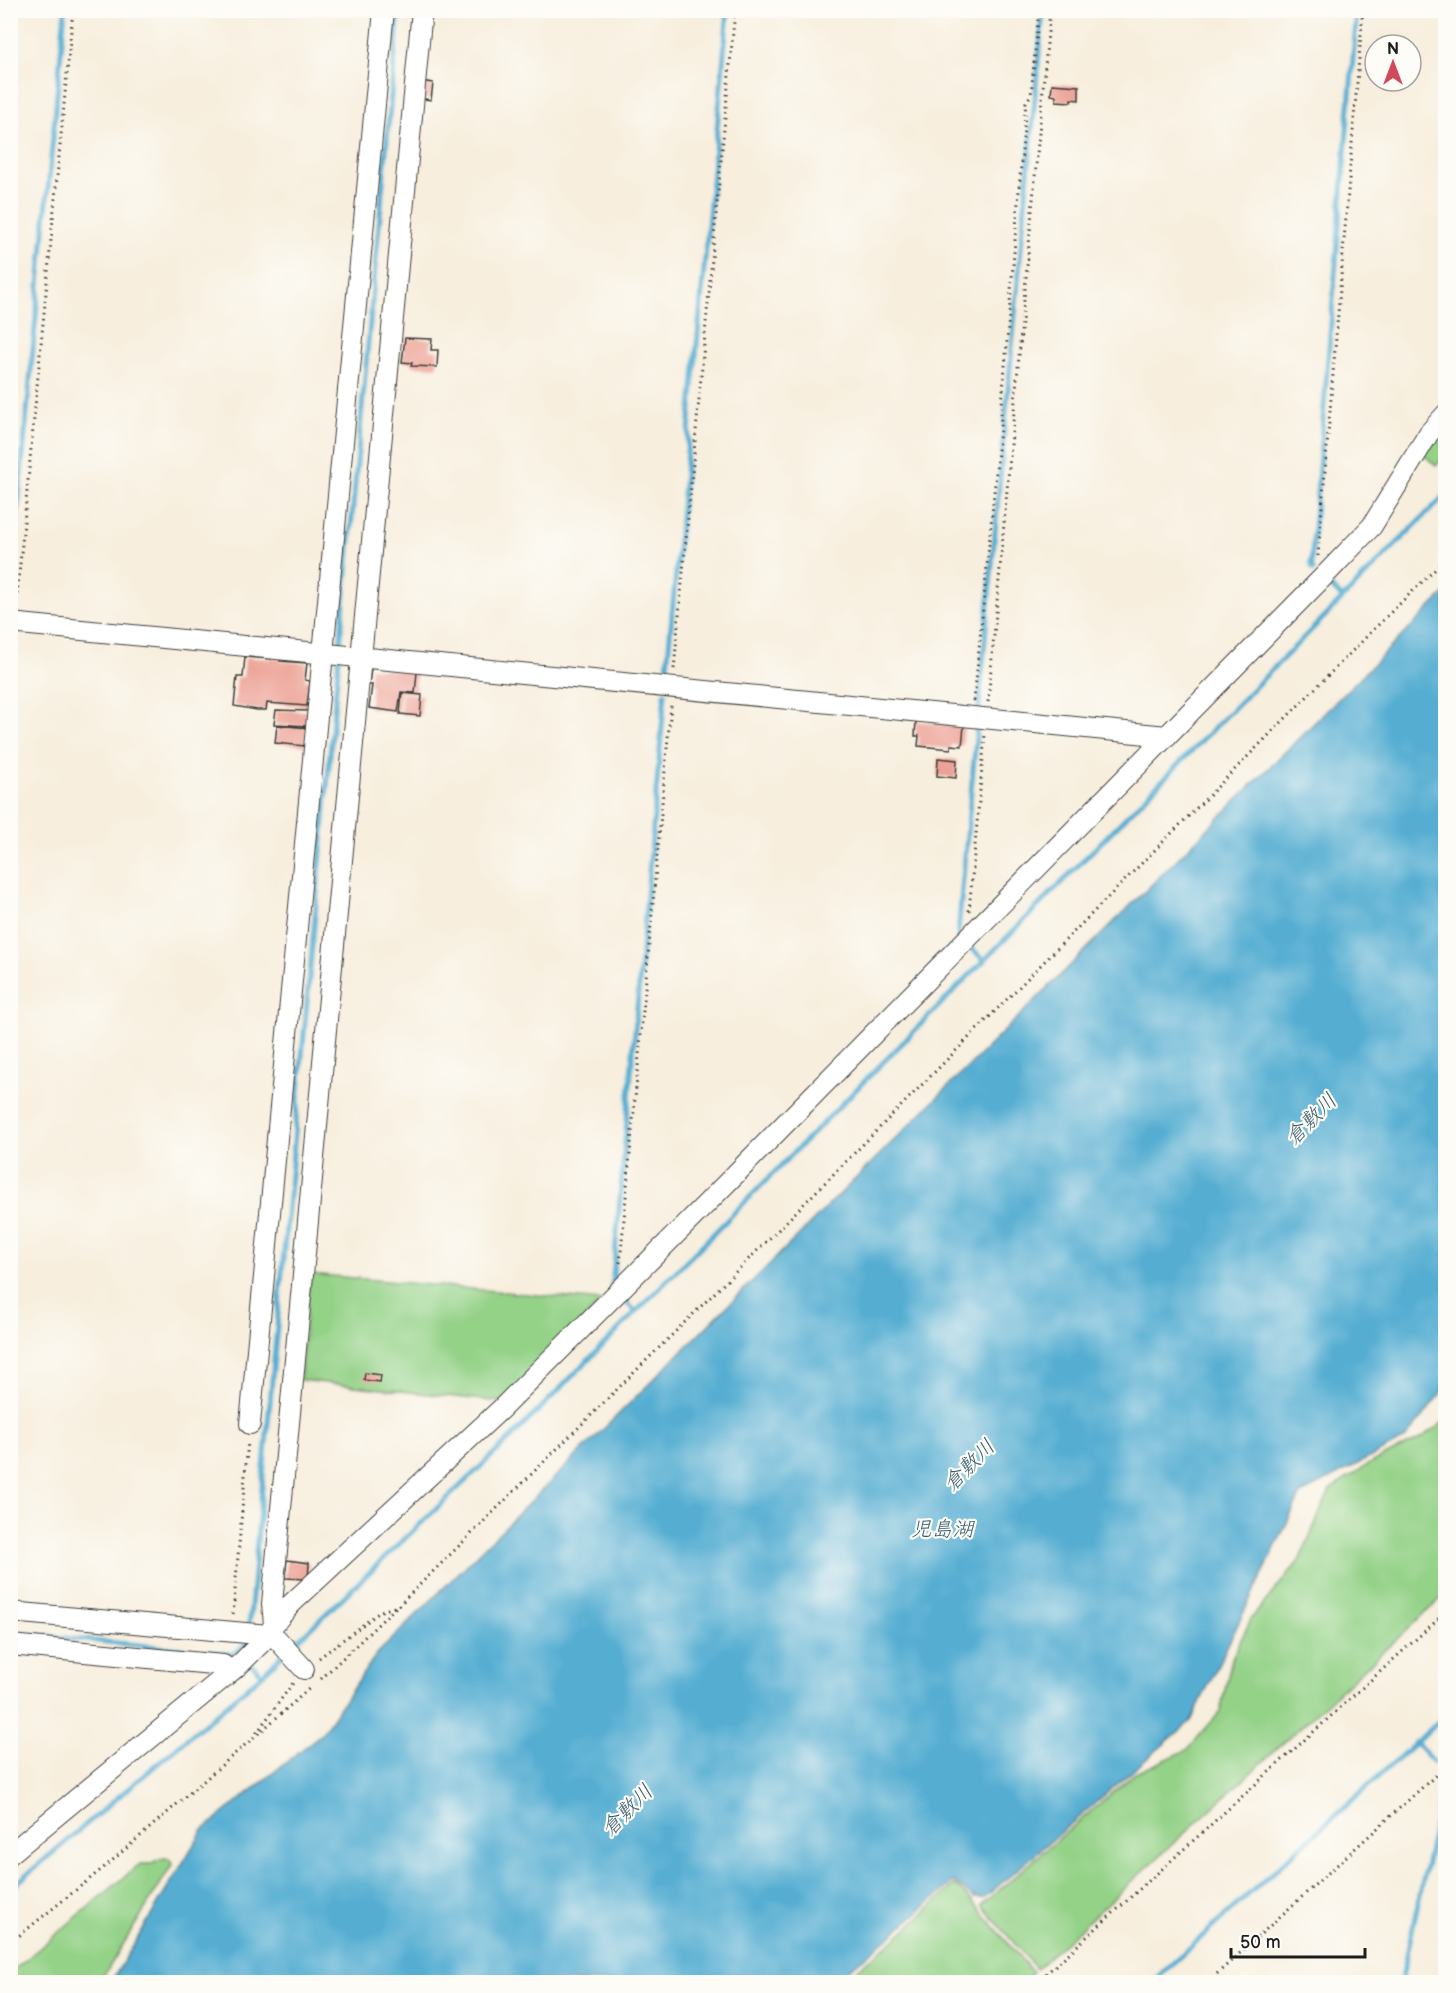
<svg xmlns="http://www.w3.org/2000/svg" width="1456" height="1993" font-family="'Balsamiq Sans','Klee One',sans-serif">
<rect width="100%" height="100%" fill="#fdfcf7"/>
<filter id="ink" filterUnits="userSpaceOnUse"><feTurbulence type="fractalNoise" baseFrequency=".0167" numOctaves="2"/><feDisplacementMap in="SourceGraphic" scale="12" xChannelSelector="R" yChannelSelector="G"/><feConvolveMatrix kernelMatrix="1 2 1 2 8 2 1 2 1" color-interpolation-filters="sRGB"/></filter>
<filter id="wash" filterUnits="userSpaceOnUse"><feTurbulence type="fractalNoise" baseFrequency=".008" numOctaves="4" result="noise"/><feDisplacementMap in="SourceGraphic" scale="24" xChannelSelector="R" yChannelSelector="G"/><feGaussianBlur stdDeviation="1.35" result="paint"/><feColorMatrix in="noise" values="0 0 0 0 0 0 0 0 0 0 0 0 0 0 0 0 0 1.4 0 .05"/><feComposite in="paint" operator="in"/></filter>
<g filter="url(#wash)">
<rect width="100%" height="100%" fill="#f7eedd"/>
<path fill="#94d288" stroke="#587752" stroke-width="1.5" d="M1445,423V456L1436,466L1422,453Z
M310,1274L602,1301L501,1402L300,1380Z
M1445,1421V1595L1036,1969L982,1905L1134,1774L1187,1750L1220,1712L1232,1658L1251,1619L1299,1561L1330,1490L1372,1462L1420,1439Z
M166,1858L170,1860L172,1865L100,1982H11V1972L140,1864H152L159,1859Z
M955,1884L978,1907L1033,1973L1023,1982H841L895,1939Z"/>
<path fill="#55add2" stroke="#386477" stroke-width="1.5" d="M1445,593V1389L1405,1439L1301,1494L1191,1721L984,1898H974L954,1881L891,1936L833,1982H111L202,1831L322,1733L376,1655Z"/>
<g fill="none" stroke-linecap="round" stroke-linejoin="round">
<path stroke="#55add2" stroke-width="5" d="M1313,570L1311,564L1357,10
M1326,583L1343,598
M10,592L65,10
M666,679L728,10
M959,937L958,933L1043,10
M970,947L985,961
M612,1288L665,693
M621,1297L636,1312
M249,1628L399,10
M10,1633L234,1654L248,1642V1637
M291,1647L518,1431L1446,494
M248,1660L262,1675
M1415,1742L1433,1761
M10,1889L262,1675L284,1653
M1152,1982L1446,1715
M1401,1982L1446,1774"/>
</g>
<g id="blocks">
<path fill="#ec9f93" d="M420,81L433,83L431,100L418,98Z
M1052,84L1079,86V100L1071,99V102L1056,101V96L1051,95Z
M405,338L432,339L431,350H438L437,367L411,366L412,363L402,362Z
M245,657L271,659V657L280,658V661L307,663L305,680L310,681L307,706L267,703L266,710H257L234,706L237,677H243Z
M371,668L417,672L415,693L401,692L398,712L369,708L372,685H369Z
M402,693L422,695L420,716L400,714Z
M276,710L308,711L307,726L274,724Z
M916,721L964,726L962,746L951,745V749L918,746L919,736H915Z
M277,725L307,728L305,746L275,743Z
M938,758L957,760L956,778L937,776Z
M365,1373L381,1375L380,1382L364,1380Z
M287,1560L309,1563L308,1579L285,1578Z"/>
</g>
</g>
<g filter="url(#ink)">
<use href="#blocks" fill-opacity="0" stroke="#3d3c39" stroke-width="1.5"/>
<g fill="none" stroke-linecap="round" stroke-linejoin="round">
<g stroke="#3d3c39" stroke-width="22">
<path id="minor" d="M10,623L1167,736
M250,1424L384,10
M10,1612L269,1635L277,1639L304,1669
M274,1624L291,1604L501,1409L709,1201L1328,572L1372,526L1429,433L1446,414
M10,1645L223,1665L232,1671
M10,1854L240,1664L269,1635L274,1624L272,1604L422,10"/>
</g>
<path stroke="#3d3c39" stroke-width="3" stroke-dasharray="1.5 4.5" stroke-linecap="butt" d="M1318,556L1363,10
M16,606L73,10
M10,667L13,642
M674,669L735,10
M974,701L999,441L1026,102L1031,95L1039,10
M988,702L1050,10
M969,911L985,735
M620,1263L671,705
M233,1614L248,1441
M319,1658L381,1611L398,1606L463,1542L780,1228L1387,616L1446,559
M321,1679L396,1607
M258,1734L311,1687
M253,1738L293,1683
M10,1943L107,1865L253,1738
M1037,1982L1446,1612
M1208,1982L1446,1766"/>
<use href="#minor" stroke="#fff" stroke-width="20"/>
</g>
</g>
<g text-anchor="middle" stroke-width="4.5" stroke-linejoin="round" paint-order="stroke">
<g font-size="21" font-style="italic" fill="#365d6e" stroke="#fdfcf7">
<text transform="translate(1311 1119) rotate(-45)" y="7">倉敷川</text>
<text transform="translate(969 1465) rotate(-45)" y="7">倉敷川</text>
<text x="942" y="1536">児島湖</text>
<text transform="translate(627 1810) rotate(-45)" y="7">倉敷川</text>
</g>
</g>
<rect width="1456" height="1993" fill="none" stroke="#fdfcf7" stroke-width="36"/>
<g transform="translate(1393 63)"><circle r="28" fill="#fdfcf7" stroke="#a3a29f" stroke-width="1.5"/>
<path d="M0-4.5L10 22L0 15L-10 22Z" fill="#d1495b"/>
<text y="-9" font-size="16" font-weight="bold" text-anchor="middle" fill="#1c1c1c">N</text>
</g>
<path d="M1231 1948v9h134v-9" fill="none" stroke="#1c1c1c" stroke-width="3"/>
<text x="1240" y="1948" font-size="18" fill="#1c1c1c" stroke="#fdfcf7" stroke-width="4.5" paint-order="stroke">50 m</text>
</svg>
